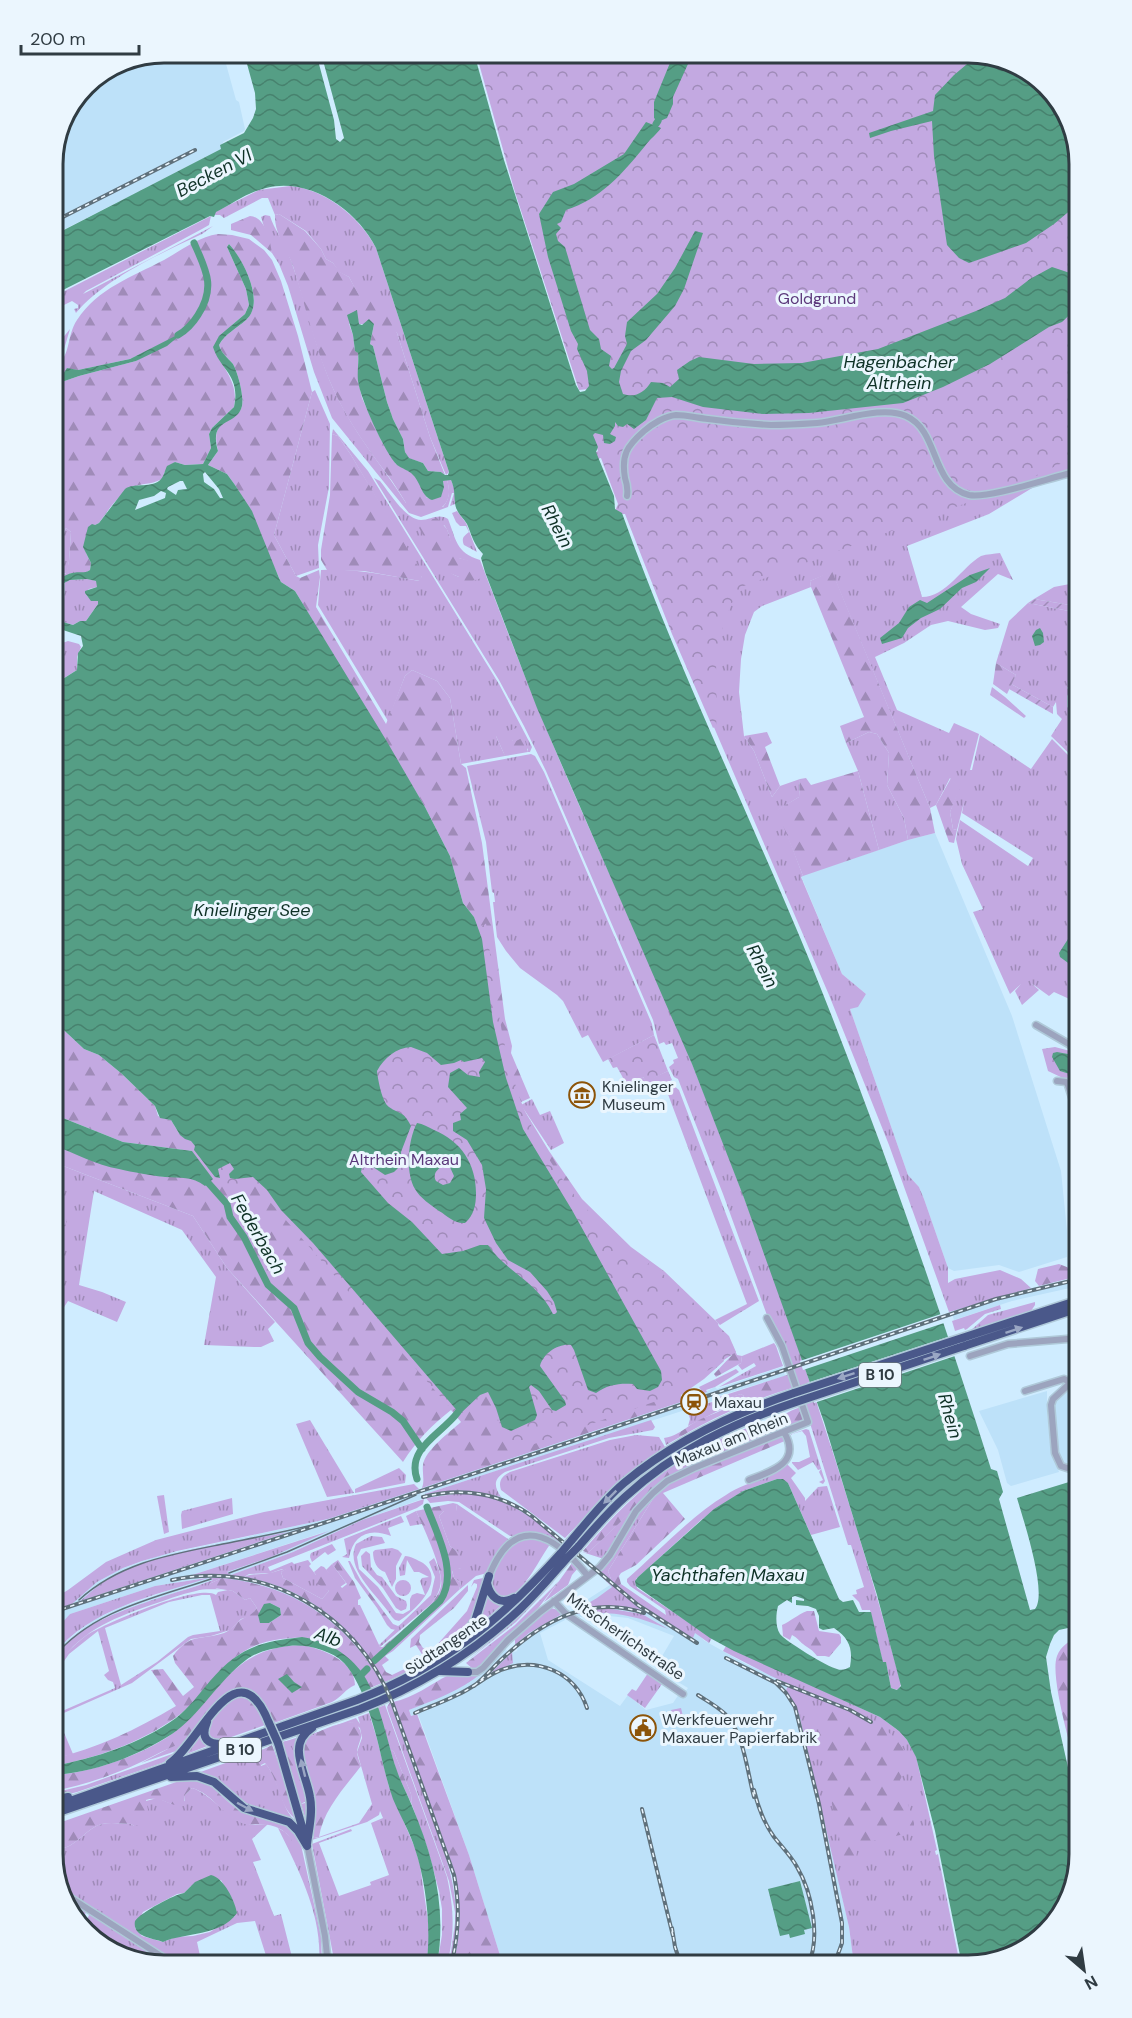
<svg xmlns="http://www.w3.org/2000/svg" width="1132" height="2018" font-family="'DM Sans',sans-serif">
<defs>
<pattern id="grass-tufts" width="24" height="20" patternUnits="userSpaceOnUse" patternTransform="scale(1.5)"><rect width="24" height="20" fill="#c3a9e1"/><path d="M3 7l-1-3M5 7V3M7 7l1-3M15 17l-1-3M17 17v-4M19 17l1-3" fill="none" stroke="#9f8bb8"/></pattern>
<pattern id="forest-firs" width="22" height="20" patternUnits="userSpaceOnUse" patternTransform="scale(1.5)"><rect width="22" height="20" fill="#c3a9e1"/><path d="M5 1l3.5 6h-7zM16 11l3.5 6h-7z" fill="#9f8bb8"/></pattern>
<pattern id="wetland-marsh" width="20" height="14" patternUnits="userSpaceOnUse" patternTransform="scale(1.5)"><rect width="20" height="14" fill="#c3a9e1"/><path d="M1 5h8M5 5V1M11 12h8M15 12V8" fill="none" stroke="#9f8bb8"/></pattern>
<pattern id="park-crowns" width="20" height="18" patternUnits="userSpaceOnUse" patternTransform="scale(1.5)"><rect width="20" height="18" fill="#c3a9e1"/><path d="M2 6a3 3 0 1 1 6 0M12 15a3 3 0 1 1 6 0" fill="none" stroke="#9f8bb8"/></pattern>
<pattern id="garden-furrows" width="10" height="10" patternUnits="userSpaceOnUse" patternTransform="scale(1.5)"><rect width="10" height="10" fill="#c3a9e1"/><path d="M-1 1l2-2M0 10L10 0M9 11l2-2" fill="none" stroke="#9f8bb8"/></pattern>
<pattern id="water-waves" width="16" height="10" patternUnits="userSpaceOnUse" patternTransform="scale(1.5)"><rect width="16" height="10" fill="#559e85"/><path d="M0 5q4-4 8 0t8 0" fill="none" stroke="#47826e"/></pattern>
</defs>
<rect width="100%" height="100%" fill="#cfecff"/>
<path fill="#bde1f9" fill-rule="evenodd" d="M164,53H223L236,100L239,102L245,129L244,131L223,142V143L220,145L222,149L59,232L57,229L53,231V157L85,85L121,61Z
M935,833L1012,1016L1061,1171L1067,1231V1257L1019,1272L999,1265L954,1271L948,1268L924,1199L919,1187L908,1175L850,1009L866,994L842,974L801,876L908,840Z
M1079,1277V1286L1012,1301L954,1320L951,1311L995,1297Z
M782,1367L785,1376L719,1396V1399L425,1494L422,1488L670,1406L695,1397L715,1387L717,1389Z
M1079,1382V1465L1071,1467L1061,1461L1059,1458L1054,1408L1055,1402L1065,1392L1073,1391V1388Z
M1047,1391V1411L1050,1443L1059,1472L1011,1486L1007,1483L998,1450L979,1411Z
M418,1489L422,1499L362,1520L293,1552L232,1575L280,1587L321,1608L344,1627L358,1641L380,1673L384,1681L382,1683L364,1654L343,1632L320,1612L307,1604L273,1589L259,1584L222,1578H209L213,1580L127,1609L102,1619L72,1639L53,1660V1655L66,1641L92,1621L121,1607L205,1578L155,1586L70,1614L53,1638V1632L62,1618L53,1620V1610L71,1604L97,1582L123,1568L158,1556L328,1519ZM324,1532L271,1557L226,1572L230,1575H192ZM283,1534L203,1561L81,1601L108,1579L144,1564L182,1553Z
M452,1490L485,1492L501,1497L523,1508L596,1568L594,1570L533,1519L515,1507L482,1495L471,1493H454L426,1498L425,1495Z
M599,1571L670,1626L684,1634L695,1632L705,1641L746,1664L798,1687L786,1689L798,1709L807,1745L849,1927L854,1965H503L469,1855L418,1714L411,1716L409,1710L463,1686L505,1648L509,1654L517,1651L518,1647L515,1649V1645L529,1633L562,1614L565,1620L540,1633L548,1660L620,1706L628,1695L646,1710L673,1703L679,1694L682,1696L688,1688L655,1668L674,1636L628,1618L600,1615L579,1617L571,1610L610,1585L612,1587L606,1593L577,1610L605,1606L640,1611L597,1572ZM606,1608L642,1614L664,1627L634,1616L616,1613L578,1614Z
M393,1702L454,1870L460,1897L461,1917L459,1939L453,1965H449L454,1942L457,1917L453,1878L390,1703Z"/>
<path fill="url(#grass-tufts)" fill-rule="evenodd" d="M290,186C325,189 360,217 376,248L449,472L446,475L430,437L397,333L370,301L360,298L349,277L339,272L333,263L326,259L321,249L306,231L279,214L275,215L268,198H262L224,218L220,215H215V212L259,190Z
M265,215L270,216C274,229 283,240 288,253C308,304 316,360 343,408C361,442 386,471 406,503L443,507C450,498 450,491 447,480L449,479L451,480L455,490V504L450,506L454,493H452L448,507L421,517L409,513L332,418L314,372L288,286L279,264L272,253L261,217Z
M211,216L209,225L202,229L86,291L83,294L213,226L202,234C161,253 103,280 76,313L74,309L78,308V305L72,301L54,310L56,314L53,315V297Z
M1079,328V469L1057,473L989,514L907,546L922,597C946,597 962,567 981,556C987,554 994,554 1000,553L1013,580L998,574L961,607L971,614L1000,624L998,628L985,630L948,621L931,625L904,643L875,657L897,710L949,733L954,723L979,734L970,770H972L980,735L1031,769L1052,739L1079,766V996L1076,1002L1054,992L1049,996L1031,983L1039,990L1022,1005L1015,991L1021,984L1010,994L973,912L983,909L962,864L956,839L960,820L1028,866L1033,858L962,813L964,802L957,830L953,829L950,812L959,788L950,778L936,805L930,808L832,572L810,581L811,587L762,606L754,612L745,635L741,659L739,692L744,736L754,751L772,797L780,786L800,779L799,797L778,810L803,876L801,877L842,974L866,994L858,1007L850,1009L908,1175L919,1187L924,1199L948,1268V1283L955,1279L1000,1270L1021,1279L1031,1288L949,1312L889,1145L829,995L707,711L637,485Z
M70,329L62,356L53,366V361L60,357V350L57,345Z
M315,390L330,424L329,487L318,545L319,568L296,576L274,535L312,392Z
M333,429L368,471L499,684L532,747L530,752H528V749L513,742L512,740L496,736L505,756L461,764L450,698L437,681L412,670L405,676L388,721L318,605L321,570C355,568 387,575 419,581L422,576L351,455L338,436L332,434Z
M374,478L380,481C389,492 406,520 421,520C431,520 438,513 448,519C456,539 456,553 480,560C499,609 517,658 537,706C586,827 644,945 693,1066C774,1268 845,1474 901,1684L898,1690L891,1688L886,1663H883L870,1610H862L859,1602L852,1595L857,1594L856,1590L864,1587L851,1545H848L795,1375L783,1343L768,1318L723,1194L678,1079L674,1077L669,1067L674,1063L673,1060L678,1058L672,1043L666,1045L664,1042L659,1044L653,1020L546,771L524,726L499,680ZM444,525C452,534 449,551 459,558C463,560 470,561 474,563L459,577C440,570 437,556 428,541Z
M457,511L466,523L477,552L464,545C461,538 464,536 469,532L466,526H460L456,522L452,513Z
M66,528L71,532L69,561L67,574L55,570L61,538Z
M87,579L97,581V587L89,589L85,593L88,597L98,601V604L86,621H80L73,625L63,622L60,616L64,600L65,582L70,580Z
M1075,583L1079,595V604L1076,606L1034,599L1054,587Z
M1028,603L1074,612L1068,635L1069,647L1079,658V670L1067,688L1070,691L1067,696V708L1079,691V763L1051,736L1062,719L1057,714L1056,702L1053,707L1011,684L1016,675L996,663L1009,621Z
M68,641L79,644L81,647L77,657V670L61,680H54L53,649L57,645Z
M992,687L1005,697L1026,716L1024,718L990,695Z
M869,732L877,734L889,753L887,785L904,818L908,840L879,850L858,771L846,743Z
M531,754L535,756L544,772L652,1024L654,1035L603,1062L588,1035L582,1038L563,1001L557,995L520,968L506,951L497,937L493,902H495L494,893L492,892L486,842L467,766Z
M668,1071L672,1080L646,1092L639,1078L643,1077L646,1081Z
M673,1085L679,1090L759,1301L720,1325L715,1320L747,1304L666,1089Z
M532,1099L540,1115L550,1111L564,1143L551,1150L521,1105Z
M53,1162L193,1216L227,1268L275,1322L268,1329L274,1341L261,1347H254L204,1345L216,1277L182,1230L94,1191L79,1285L102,1292L126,1302L117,1322L68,1301L53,1324V1284L55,1281L64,1207L57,1203L53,1198L57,1192L53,1189Z
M1035,1302V1305L1031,1311L970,1331L988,1315Z
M1000,1305L1001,1309L985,1314L967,1329L965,1330L964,1328L955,1331L952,1321Z
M774,1343L776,1346L783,1366L719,1387L756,1366L754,1363L742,1370L738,1365L741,1363L742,1356Z
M736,1369L739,1372L715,1387L706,1390L707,1392L703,1393L699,1387Z
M741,1394L744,1396L736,1402L688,1426L690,1419L687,1409Z
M310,1420L354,1493L327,1497L296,1424Z
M651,1420L655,1427L653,1430L609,1438L505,1472C493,1479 494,1487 501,1497C473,1490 455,1488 425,1495V1494Z
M806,1429L809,1430L825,1481L823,1484L819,1482L823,1480L819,1472L821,1469L818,1470L813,1462L798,1470L792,1463V1462H799L810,1457L806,1436L802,1431L789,1435Z
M713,1430L676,1453L575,1544L574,1543C609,1495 660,1457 713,1430Z
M784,1430L682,1472C717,1450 745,1441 784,1430Z
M636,1435L659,1437L665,1447L636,1468L611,1490L565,1538L501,1490C498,1481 502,1476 510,1472L610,1440Z
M787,1464L796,1473L791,1478L805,1498V1501L818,1487L827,1486L840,1527L811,1535L788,1483L777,1479L743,1491L701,1520L636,1579L637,1588L712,1638L709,1643L695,1633L693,1638C665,1624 641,1607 617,1587L621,1584L666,1615L665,1610L630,1586L627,1582V1579C657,1553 692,1515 726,1495C746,1482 770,1479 787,1464Z
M399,1468L406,1475L405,1483L355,1493V1489Z
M670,1482L656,1494L608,1571L612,1582L599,1571L647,1501Z
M414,1484L419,1489L328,1519L177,1551L142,1561L123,1568L97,1582L72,1604L53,1610V1599L68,1590L106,1562L156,1540L264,1512Z
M462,1493C506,1496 529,1515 562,1542L560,1544C539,1524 530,1539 510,1536L459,1502L448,1501L430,1503L426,1498Z
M164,1495L169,1532L164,1534L157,1496Z
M646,1497L604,1559L582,1552L588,1553Z
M232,1498L233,1514L182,1529L181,1515L182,1511Z
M424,1499L423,1504L417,1508L268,1567L270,1571L292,1562L294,1564L308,1560L311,1564L309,1566L316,1575V1580L329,1591L322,1599L283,1578L281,1572L286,1569H282L271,1573L249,1574L244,1577L217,1574L189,1576L329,1531L271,1557L227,1572L231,1575L293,1552L362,1520Z
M457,1504L508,1539V1543L494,1559L487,1573L476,1576L459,1590L461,1583L454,1578L452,1570L461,1568L458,1552L450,1546L439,1516L444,1511H456Z
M416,1511L422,1524L410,1526L406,1516Z
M401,1516L404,1522L388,1528L391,1536C369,1527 353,1535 349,1558L342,1557L347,1554L344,1539Z
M289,1532L80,1601C90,1593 99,1584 110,1578C160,1550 232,1543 289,1532Z
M371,1536L382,1537L385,1543L361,1549L357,1557L359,1569L378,1587L396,1613L403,1614L410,1610V1599L412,1595L417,1593L425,1595L420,1581L422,1578L429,1577L419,1572H414L407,1560L405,1575L400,1576L399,1568L405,1556C411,1556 417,1560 423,1563C447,1580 415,1611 399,1621L395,1620L392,1617C379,1596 344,1570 356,1544Z
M534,1538L551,1543C539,1559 523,1596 503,1599L493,1592C486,1576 502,1552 516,1543C522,1540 528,1539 534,1538Z
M332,1544L336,1550L328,1555L325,1552L312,1562L310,1557L311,1553Z
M392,1548L398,1550L402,1554L396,1566V1579L392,1587L385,1572C377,1570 373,1561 373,1552L375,1550Z
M366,1551L370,1554L371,1567L377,1575L382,1577L396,1596L406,1601L407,1605L406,1609L401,1611L396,1608L383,1588L362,1566L361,1556Z
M434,1558C443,1577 444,1587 431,1604L380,1647L379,1645L431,1595L435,1577L429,1562Z
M597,1572L641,1610L640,1611C616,1606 596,1605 573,1612L597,1598L612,1587Z
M206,1578H222L209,1584L217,1589H223C214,1590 205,1588 196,1591C181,1594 166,1600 151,1605C108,1620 79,1632 53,1671C53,1620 175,1596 213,1580L208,1578C154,1596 90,1608 53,1655C53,1634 56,1629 70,1614L155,1586Z
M395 1588a8 8 0 1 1 16 0a8 8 0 1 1-16 0Z
M555,1581L516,1622L467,1661L510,1625Z
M486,1589L504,1603L472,1631Z
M228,1590L233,1591L245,1600L250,1598L257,1608L251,1616L241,1619L230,1630L211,1636L191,1639L132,1683L57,1716L73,1754L53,1759V1715L115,1688L113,1682L108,1680L104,1675L109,1671L98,1631L69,1654L53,1677C55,1662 75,1644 87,1635C106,1623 199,1583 216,1595L218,1592ZM202,1595H210L220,1631L193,1635L188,1637L157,1662L121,1685L105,1628L169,1602Z
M525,1597C522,1604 511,1612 503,1618C465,1651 424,1676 379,1697L378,1695L456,1653L496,1623Z
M551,1608L558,1610L562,1614L529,1633L515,1645V1638L546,1610Z
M606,1608L642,1614L668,1629C632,1614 612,1611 574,1614L589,1610Z
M726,1646L880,1717L899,1731L907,1740L916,1756L937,1850L935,1851L936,1855L938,1854L960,1965H854L849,1927L799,1714L786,1690L789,1684L771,1676L723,1651Z
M512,1652L513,1663L489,1675Z
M648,1673L662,1684L645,1708L627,1695L632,1689L636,1691Z
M390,1702C402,1735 413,1768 426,1801C447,1860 467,1901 449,1965L455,1923V1912L449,1881L388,1711L387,1707Z
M385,1705L447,1877C454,1909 455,1933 447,1965H437L442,1935V1909L439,1891L428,1850L412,1805L411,1794L394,1752L390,1749L377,1708Z
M681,1708L684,1720L675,1724L671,1710Z
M369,1713L377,1739L389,1787L415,1848L420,1865L430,1935L426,1965H335L312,1844L351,1829L352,1831L319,1843L339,1896L371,1885L370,1882L389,1875L371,1823L383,1818L380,1811L379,1815L367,1822L312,1840V1837L316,1838L359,1823L372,1804L357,1752L362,1738L360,1728L352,1722L326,1729L312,1736L316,1807L314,1817V1797L302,1749L307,1736L356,1718L360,1724L358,1717Z
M202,1731L210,1745L184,1755Z
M299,1737L309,1800L307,1824L301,1804L305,1803C300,1775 300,1765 283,1742Z
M187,1739L176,1751L141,1763Z
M267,1748L252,1755L260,1756L261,1766L266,1764C276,1777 279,1793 286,1808C289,1816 296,1820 300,1827L254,1811L195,1774Z
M172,1754H177L162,1763L77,1792L53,1798V1793L86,1785Z
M192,1788C212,1794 230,1822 248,1824C254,1825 261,1824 268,1824L252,1839L261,1860L253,1862L274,1916L281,1914L294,1965H269L255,1921L237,1923L197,1942L202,1965H178L60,1889L53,1848C74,1853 83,1829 102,1824C111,1822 122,1824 131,1824L134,1826L146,1801L157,1798L172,1804L185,1801V1795ZM221,1880L235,1906V1916L210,1932L193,1936L175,1937L163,1942L142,1936L135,1928L143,1912L177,1894L184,1893L191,1886Z
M278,1828L285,1832L292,1839L298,1837L301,1845L321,1936L322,1965H319C323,1916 299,1871 278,1828Z
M61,1895L86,1911L83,1924L61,1897Z
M90,1912L159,1956L157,1965L125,1954V1952L86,1928L85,1926Z"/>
<path fill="url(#forest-firs)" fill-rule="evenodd" d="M279,214L305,231L321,249L326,259L333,263L340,272L349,277L360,297C365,299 370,300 374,301C386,305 392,323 397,333L430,437L445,475L441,472L428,471L423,463L408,458L405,452L403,439L393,419L387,402L373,346L370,344L374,324H359L356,311L349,324L353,335L355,351L358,352V380L362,398L381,440L396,464L412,473L418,481L427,498L444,487L443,481L447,480C452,496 448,507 432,512C424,514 419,516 412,512C405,502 399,491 392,481C371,453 350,425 335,393C316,353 306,308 293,266C287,250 274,233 275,215Z
M250,216C265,217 270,239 272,253L251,235L231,230V224Z
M218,234L232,235L249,239L264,250L272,260L281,281L298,336L312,392L274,535L296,576L300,578L319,570L320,577L316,607L386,724L405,676L412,670L437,681L450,698L461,764L466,768L482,843L505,1019L512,1046L511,1053L530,1098L521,1102V1105L549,1151L582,1199L631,1247L664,1271L718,1323C721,1335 718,1351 724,1361L704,1379L681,1395V1402L422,1488C425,1480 422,1473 423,1465C425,1450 450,1432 461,1422L451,1410C432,1425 416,1441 403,1462L227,1268L193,1216L53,1162V1145L79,1155L149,1174L165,1177L178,1176L198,1180L192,1151L123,1142L53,1114V1020L84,1049L99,1055L122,1074L155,1106L158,1116L171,1120C177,1129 179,1138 191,1140L195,1146L523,1129L474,917L463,903L450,856L425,807L295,591L281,582L243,498L235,485L227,474L208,465L218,451C209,414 236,427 242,406C244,396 238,373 233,364C228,358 221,353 219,345C224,335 237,328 246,320C266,302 243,260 229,244L227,247L246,289L249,305L245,314L232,325L214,349C223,369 239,382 234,407L212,428L209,434L211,448L203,464L185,465L175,462L164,473L163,478C155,484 145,483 136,486C119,493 109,509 99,523L95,525L86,553L91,563L90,570L85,573H71L56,583L53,605V385L79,376L136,361L181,334L130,359L78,370L67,369L61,377L53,379V369C72,357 66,336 77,320C98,288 132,277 164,260C182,250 198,237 218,234ZM66,528L71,532L69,561L66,574L55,570L61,538Z
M332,434L338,436L351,455L422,573V576L420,581L364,571L327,570L321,560V550L330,495Z
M437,518L447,529L454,550L459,554V558L478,563L482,578L465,583L459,577L447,572L439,563L418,526L422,522Z
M832,571L930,808L935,833L908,840L904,818L887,785L889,753L877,734L869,732L846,743L840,726L864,717L811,587L810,581Z
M996,663L1016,675L1007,694L993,684Z
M519,727L522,733L512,740L514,742L524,737L528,752L505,756L496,736Z
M767,732L772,743L765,747L780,786L772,797L754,751L744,736Z
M858,771L879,850L803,876L777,810L799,797L800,779L806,778L811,785Z
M951,778L960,788L950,812L953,829L957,830L954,843L949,842L936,805Z
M1059,1264L1072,1269L1079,1267V1276L1039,1286L1035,1281L1038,1269Z
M732,1344L737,1355L742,1356L741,1363L716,1377L714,1374L732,1355Z
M790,1374L794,1387L792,1388C747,1401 706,1421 666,1445L664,1438C675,1436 680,1432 689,1426C706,1414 729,1411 744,1396L741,1394L722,1400L719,1397Z
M801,1407L805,1420L784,1430L710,1455L682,1472L654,1490L588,1553L583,1551C616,1512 655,1473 700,1449C713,1443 738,1430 751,1427C755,1426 760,1427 764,1425C777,1420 787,1411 801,1407Z
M783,1435L787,1440L663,1493L685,1519L636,1565L621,1573L619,1576L621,1584L617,1587L612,1582L608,1571L656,1494L671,1483L685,1475Z
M453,1503L457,1504L456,1511H444L439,1516L450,1546L458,1552L463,1565L461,1568L452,1571L454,1578L461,1583L459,1590L393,1651L385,1656L389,1660L382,1665L386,1672L392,1675L425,1659L416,1645L410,1648L411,1639L468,1585V1591L454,1608L420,1635L419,1642L423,1648L431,1649L436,1646L467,1611L477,1587V1584L474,1583L471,1587L474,1580L483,1578L485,1579C481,1593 479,1608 473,1620C460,1648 413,1670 385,1682C354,1627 307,1588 244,1577C252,1573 260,1575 269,1573C276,1572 281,1569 289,1568L281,1572L283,1578L322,1599L329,1591L316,1583V1575L314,1572L321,1566L324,1567L342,1588L347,1584L332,1564L338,1560L354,1582L361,1598L358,1600V1605H360L380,1647H383C397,1633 438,1606 441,1586C444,1571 423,1526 416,1511Z
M348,1561H350L361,1581L393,1624L398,1626L402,1624L396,1630L391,1629L387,1625L377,1608L355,1578Z
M572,1563L578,1568L572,1575L568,1585L544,1602Z
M222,1578C293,1585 347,1622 382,1683L370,1688C361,1667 348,1658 329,1648C309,1636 304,1637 281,1639C222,1646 216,1690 175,1718C138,1744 96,1758 53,1766V1759C97,1748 136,1730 176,1706L151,1670L163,1669L183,1696L194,1687L175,1663L173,1656C191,1632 200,1641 224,1633C232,1630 235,1623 242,1619C250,1615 252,1615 257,1608L250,1598L245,1600L233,1591L208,1587L209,1584ZM270,1603L280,1608L281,1615L269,1623L258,1615Z
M559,1581L536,1611L506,1638L480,1667L473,1669L466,1663L515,1625Z
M807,1611H814L819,1631L839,1634L841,1637V1643L829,1657L825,1656H817C813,1650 808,1648 803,1644C799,1641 798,1638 792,1635L790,1640L783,1636L782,1625C791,1621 797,1615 807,1611Z
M1077,1637L1079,1638V1782C1074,1756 1049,1678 1057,1656C1061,1646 1068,1642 1077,1637Z
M301,1645C321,1648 355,1661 355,1685C345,1689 342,1697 332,1702L274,1723C267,1706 259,1686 237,1689C212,1693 204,1726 186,1740C178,1745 169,1748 161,1752C128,1770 90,1784 53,1791V1775C88,1774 150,1753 177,1730C221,1692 233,1647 301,1645Z
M481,1672L482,1673C460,1691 434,1700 409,1710L411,1716L417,1714L469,1855L503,1965H453C462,1930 461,1905 454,1870L393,1702C414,1698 430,1684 449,1675C457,1672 469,1676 481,1672Z
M236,1698H243L253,1700L261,1712L265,1725L220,1741L211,1738C204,1724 223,1703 236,1698Z
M826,1705L872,1727L878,1723L895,1738L905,1751L899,1758L905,1770L900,1780L914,1823V1832L858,1844L855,1866L846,1869L817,1735L821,1723L815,1710Z
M352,1722L356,1723C365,1737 360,1737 357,1751C357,1755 359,1761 361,1766C345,1787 323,1810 319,1837L314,1838L312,1831L316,1801L304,1749V1742C316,1731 337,1723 352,1722Z
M286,1741C298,1750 303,1785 306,1801L301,1804L280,1743Z
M272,1745L287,1785L296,1819C279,1808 279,1779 265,1763L257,1767L256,1762L260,1756L252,1755Z
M390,1749L394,1752L411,1794L412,1805L397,1773Z
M182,1780C220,1780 216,1798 243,1812C261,1822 285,1816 298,1837L297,1845H294C288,1829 272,1823 256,1824C251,1824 247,1825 242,1823C223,1816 213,1794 192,1788L185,1795L184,1806C170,1807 160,1795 146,1800L148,1810L143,1824L134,1826L131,1824C122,1824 111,1822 102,1824C83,1829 74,1853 53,1848V1825Z"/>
<path fill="url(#wetland-marsh)" d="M53,1189L57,1192L53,1198L68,1212L55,1281L53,1284Z"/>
<path fill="url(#park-crowns)" d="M476,53H976L1030,71L1071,121L1079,164V455L1020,483L741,587C723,615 716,645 716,678C716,694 718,710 716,726L713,728L672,634L625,514H622L615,511L618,504L601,458L597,459L595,453L598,451L591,432L589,389L579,390L514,189Z
M486,923C500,1031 508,1119 583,1205C602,1227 625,1245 646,1266L650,1262L729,1336L736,1352L668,1397L517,1450L502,1428L486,1394L460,1419L256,1186L178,1179Z
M654,1035L668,1071L646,1082L643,1077L627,1085L617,1067L613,1068L608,1059Z
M1055,1047L1070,1051L1072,1048L1079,1052V1079L1077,1078L1067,1080L1048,1071L1042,1049Z"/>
<path fill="url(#garden-furrows)" d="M1034,599L1076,606L1074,612L1028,603Z
M1011,684L1053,707V714L1009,689Z"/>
<path fill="#c3a9e1" d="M332,1564L346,1583L340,1587L326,1570Z"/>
<path fill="url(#water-waves)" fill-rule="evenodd" d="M244,53H316L334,120L336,139L340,142L344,138L321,53H474L504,160L576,385L580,392L585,391L589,386L587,371L577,349L578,344L571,331L548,257L539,214L553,192L574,184L624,154L646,122L661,128C657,134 650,139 645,146C623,173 601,199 566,210L561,222L557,224L561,228L556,234L558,241L565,247L590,330L599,339L601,349L611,356L609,366L612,369L614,368L627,344L625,336L627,322L657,294L675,268L695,231L703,233L684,289L675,306L646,340L631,351L621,371L619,382L623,394C635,398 644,393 651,382L663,383L670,387L679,379L677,370L690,361L699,357L754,364L802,363L878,349L976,311L1005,298L1030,279L1052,267L1079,276V306L1062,322L1049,327L990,364L943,387L903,403L809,413L763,414L703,407L672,397L657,398L646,420L634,429L627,424L623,427L618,426L615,422V426L610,434L616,437L615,441L610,444L604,443L603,435L595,433L593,435L598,447L596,452L614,496L615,509L622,513C677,667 749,813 811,964C878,1130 937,1298 991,1469L997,1471L1003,1492L999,1499L1030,1610L1035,1609C1048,1593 1023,1519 1017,1498L1069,1482L1079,1514V1631L1068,1628L1059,1630L1054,1635L1050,1644L1046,1657L1051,1692L1079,1816V1855L1061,1916L1011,1957L962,1965L935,1831L916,1757L907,1740L899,1731L880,1717L734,1651L710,1638L636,1586L635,1581L638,1577L714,1509L743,1491L777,1479H783L788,1483L839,1599L843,1602L853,1600L859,1612H871L883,1662H886L891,1688L897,1690L901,1686L877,1595L824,1422L744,1198L692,1064L537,708L485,572L481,558L483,554C474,545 472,536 467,524C463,517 456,513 455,503C454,494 455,489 451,480L443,481L444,487L441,497L432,500C421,496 421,483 413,475C409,470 402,469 397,465C385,453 360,398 358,381C357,371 359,362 358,353L355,351L353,335L347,315L357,310L359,324L362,325L369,319L374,324L370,344L373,346L387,402L393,419L403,439L405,452L409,458L423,463L428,471L441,472L445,475H448L449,472L376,248C357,210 310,177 266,188C248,192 232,204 216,212L214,217L210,216L53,295V231L57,229L60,232L221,149L220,145L244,133L253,118L256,109L255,93ZM795,1596L804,1599V1601L796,1600V1605L808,1606L816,1609L819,1616V1628L823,1630L834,1628C850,1639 853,1649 850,1667C846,1669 842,1671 837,1669C828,1667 785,1641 780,1634C775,1626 776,1614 778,1606L787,1600L792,1603V1597Z
M674,53H693L673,97V104L667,118L658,122L654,118V102Z
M979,54L1030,71L1071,121L1079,164V203L1054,224L1026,243L969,263L959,258L947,245L934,156L932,121L891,131L870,138L869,133L933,111L935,95L954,75Z
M229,244C243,259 266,303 246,320C237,328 225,334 219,345C221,353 228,358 233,364C238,373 244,396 242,406C237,427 208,416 218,451L208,465L227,474L235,485L252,511L279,578L281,582L295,591L386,740L425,807L450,856L463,903L474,917L482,939L493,1022L506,1078L523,1129L572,1210L661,1371L662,1380L658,1387L650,1391L637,1389L633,1384C619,1383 607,1385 596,1393L588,1390L574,1350L571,1345C559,1343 543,1353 540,1366L565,1401L566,1405L556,1411L552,1410L539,1391L531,1385L529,1387L537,1415L535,1420L511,1431L502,1427L496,1408L488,1392L480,1395L460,1414L313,1243L281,1210L267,1190L253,1177L235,1179L230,1178L229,1174L234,1169L230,1163L218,1169L220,1178L215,1177L194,1150L195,1146L191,1141L185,1139L180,1135L171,1120L160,1118L155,1106L122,1074L99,1055L84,1049L53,1020V692L58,682L77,670L78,653L83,646L81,636L54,627C52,618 52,592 56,583C58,579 67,574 72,573C79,571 84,574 90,570L91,563L83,547L88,527L92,524L95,525L99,523L125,489C134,482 153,489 161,479C164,476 165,470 167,466L175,462L185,465L203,464L211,448L209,434L212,428L234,407C241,375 220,370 213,347L219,336L245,314L249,305L246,289L227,247ZM205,472L219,489L223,498H220L214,489L204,482L203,474ZM180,481H183L187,489L178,490L176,495L167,489L168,487ZM161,491L166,493L165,498L135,510L139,500L154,496ZM87,579L96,581L97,587L85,591V593L91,601H98V604L86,621H80L73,625L63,622L60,616L64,600V583L70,580ZM411,1047L427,1053L441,1065L454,1063L461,1060L464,1062L482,1058L485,1062L479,1072L480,1077L468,1075L459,1068L450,1073L448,1087L467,1108L460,1114L461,1120L453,1123V1131L467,1140L482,1165L486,1189L484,1218L496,1243L508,1260L530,1272L547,1291L554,1302L557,1312L555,1314H553C537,1281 507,1273 488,1245H480L463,1251L442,1254L412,1222L388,1203L361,1172L362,1167L367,1163L385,1175L394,1172L401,1165V1152L411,1126C403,1110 400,1115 389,1107C382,1102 378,1080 377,1071C384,1058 396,1048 411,1047Z
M185,331L167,346L136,361L79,376L53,385V379L61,377L67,368L78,370L130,359Z
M990,568L976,582L962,588L940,609L921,618L908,628L902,638L882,644L880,638L899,623L909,607L920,600L927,603L970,575Z
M1040,628L1043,633L1044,642L1040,645L1035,646L1032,636L1036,630Z
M1079,922V971L1060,957L1059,953Z
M1057,1052L1079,1056V1077L1060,1071L1052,1057L1053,1053Z
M53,1114L123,1142L192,1151L213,1179L205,1186C192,1176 180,1178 165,1177C153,1176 132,1172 119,1169C96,1165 74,1153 53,1145Z
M417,1123C423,1124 428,1127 434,1130C461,1141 476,1164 476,1193C476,1205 474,1215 465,1223C454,1224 448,1216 439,1211C431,1205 420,1198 415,1189C405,1172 408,1140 417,1123ZM444,1165H449L454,1176L450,1183L443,1185L436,1181C432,1173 438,1169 444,1165Z
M270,1603L280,1608L281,1615L269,1623H260L258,1615L264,1604Z
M302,1637C324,1640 346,1652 360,1670C378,1692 387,1741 396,1768C400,1781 407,1793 412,1806C434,1858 447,1909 437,1965H426C432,1933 426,1881 415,1849C410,1832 400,1816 393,1799C389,1788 386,1776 383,1764C377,1736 364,1684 344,1663C331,1650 306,1644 289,1646C275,1648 257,1651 246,1660C219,1680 199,1716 172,1734C138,1756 93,1773 53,1775V1766C96,1758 140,1744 176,1718C189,1708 199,1694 210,1681C239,1647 260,1642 302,1637Z
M287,1674L294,1682L302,1687L292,1693L278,1679Z
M211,1875C224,1878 235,1901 237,1913C220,1937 185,1932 163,1942C152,1938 132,1937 135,1921C140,1913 175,1894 184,1893L195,1882Z
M800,1881L812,1928L804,1930L805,1934L790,1938L789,1934L780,1936L768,1889Z"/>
<path fill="#cfecff" d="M944,1313L947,1322L803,1370L800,1361Z
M951,1336L958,1355L814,1403L807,1383Z"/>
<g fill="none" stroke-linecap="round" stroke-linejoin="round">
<path stroke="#559e85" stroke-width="1.5" d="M53,1181L56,1182
M1076,1758L1079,1759"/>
<path stroke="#559e85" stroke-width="7" d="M656,124L658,121
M178,335C187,330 193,323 198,315C216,287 206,270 194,243
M203,1177L227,1204L230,1217L244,1237L268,1285L294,1308L308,1343L320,1357L358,1392L392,1412L403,1421L422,1449
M417,1479C406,1448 442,1434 458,1412
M374,1661L440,1601C459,1574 437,1534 427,1507
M360,1676L367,1669"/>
<g stroke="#afc9d9" stroke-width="9">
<path id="minor" d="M53,359L58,355L56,350L53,348
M627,496C628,490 627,484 625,478C621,455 627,446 644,431C652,424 665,416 676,415C686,415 698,418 708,419C729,422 750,424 771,425C786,425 802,424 817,423C842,421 882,405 906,416C940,431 930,485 969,495C990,499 1054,476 1079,471
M1036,1025L1079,1050
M1057,1081L1066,1082L1068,1085L1079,1119
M970,1356L1008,1344L1079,1338
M1025,1391L1064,1379L1072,1383
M1070,1469L1061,1466L1055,1453L1051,1405L1053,1399L1079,1375
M749,1480C772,1471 802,1463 784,1432
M489,1576C515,1511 554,1534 588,1576
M554,1601L565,1613L683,1694
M468,1672H477L483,1668L508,1640L540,1612L600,1567L610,1555L636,1511L653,1493L667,1481L694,1468L808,1422L782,1346L767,1318
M307,1844L325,1936L328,1965
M60,1891L175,1965"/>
</g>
<g stroke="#afc9d9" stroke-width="11">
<path id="highway" d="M962,1338L1079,1300
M964,1346L1079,1308
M571,1541C588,1521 604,1500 624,1483C674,1441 732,1414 794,1393
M578,1547C593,1530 608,1512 625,1497C675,1451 733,1423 796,1402
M487,1583C490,1597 500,1606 514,1598
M461,1641L475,1621L489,1576
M441,1671L468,1672
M207,1722C200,1739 208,1745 224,1744
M278,1743L305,1837
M170,1763C200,1743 237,1643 269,1723
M171,1777L197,1776L214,1782L244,1808L289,1822L298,1831L307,1846
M53,1800L68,1797
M53,1807L357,1700C444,1666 500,1621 561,1553
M53,1814L360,1709C419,1686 474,1652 520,1609C537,1593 552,1575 567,1558
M307,1844C309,1829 313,1812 310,1797C306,1772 286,1745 312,1728"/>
</g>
<use href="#minor" stroke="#9ca4be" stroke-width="6"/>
<use href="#highway" stroke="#4a588a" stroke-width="8"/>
<path stroke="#5f707b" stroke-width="1.5" d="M229,1573L287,1552L416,1495
M79,1600C118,1564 167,1555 218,1545C257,1537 297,1530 335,1519
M53,1636L63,1618
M53,1658C92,1610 155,1598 211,1579"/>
<g stroke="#5f707b" stroke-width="4">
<path id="rail" d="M53,222L195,150
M423,1497C462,1487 501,1493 533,1517L638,1605L697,1643
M172,1580C266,1560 357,1614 392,1702L454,1875C460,1905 459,1935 451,1965
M53,1612L570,1442L996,1299L1079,1279
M726,1658L776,1683L786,1693L795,1707L819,1804L842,1923V1943L834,1965
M777,1681L850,1710L871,1722
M474,1686C485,1677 494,1666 504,1657C544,1620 590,1595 644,1613
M698,1695C707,1701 717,1706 725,1714C744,1733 747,1771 754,1797
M415,1713C429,1707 443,1702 457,1695C473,1688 486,1676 501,1670C537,1656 575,1672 587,1708
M754,1790C758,1807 764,1823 774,1837C782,1847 791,1856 797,1867C812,1892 821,1938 808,1965
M642,1809L673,1936
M672,1928L675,1947L681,1965"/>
</g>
<use href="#rail" stroke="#ebf6fe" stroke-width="1.5" stroke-dasharray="4.5" stroke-linecap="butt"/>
<g stroke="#afc9d9" stroke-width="11" stroke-linecap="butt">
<path id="highway-bridge" d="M794,1393L962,1338
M796,1402L964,1346
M561,1553L571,1541
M567,1558L578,1547
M269,1723L278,1743"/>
</g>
<use href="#highway-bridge" stroke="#4a588a" stroke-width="8"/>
</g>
<defs><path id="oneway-solid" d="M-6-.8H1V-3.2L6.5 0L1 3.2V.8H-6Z" transform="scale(1.5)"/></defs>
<g fill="#9aa7c4">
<use href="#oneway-solid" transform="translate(1014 1330) rotate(-18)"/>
<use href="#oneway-solid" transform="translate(932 1357) rotate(-19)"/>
<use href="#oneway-solid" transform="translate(846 1376) rotate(162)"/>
<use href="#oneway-solid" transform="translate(610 1497) rotate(135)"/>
<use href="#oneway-solid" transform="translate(303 1768) rotate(-104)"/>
<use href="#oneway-solid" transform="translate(245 1807) rotate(28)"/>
</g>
<defs>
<g id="museum-ring" transform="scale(1.35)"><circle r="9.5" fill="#ebf6fe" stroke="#8c5409" stroke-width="1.5"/><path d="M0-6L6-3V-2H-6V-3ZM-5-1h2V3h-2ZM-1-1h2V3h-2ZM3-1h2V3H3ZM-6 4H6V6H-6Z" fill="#8c5409"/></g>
<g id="station-ring" transform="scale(1.35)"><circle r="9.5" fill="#ebf6fe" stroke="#8c5409" stroke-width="1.5"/><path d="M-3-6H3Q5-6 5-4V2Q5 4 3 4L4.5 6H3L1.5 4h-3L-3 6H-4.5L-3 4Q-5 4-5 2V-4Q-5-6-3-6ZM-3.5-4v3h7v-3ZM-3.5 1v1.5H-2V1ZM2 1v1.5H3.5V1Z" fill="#8c5409"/></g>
<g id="civic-ring" transform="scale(1.35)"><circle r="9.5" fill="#ebf6fe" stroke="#8c5409" stroke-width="1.5"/><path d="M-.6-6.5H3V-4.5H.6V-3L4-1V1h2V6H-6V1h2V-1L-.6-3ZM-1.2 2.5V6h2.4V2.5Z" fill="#8c5409"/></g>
</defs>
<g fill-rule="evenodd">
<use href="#museum-ring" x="582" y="1095"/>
<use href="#station-ring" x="694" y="1402"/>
<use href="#civic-ring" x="643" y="1728"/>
</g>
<g text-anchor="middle" stroke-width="6" stroke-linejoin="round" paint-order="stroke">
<g fill="#ebf6fe" stroke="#68747b" stroke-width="1.5">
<rect x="859" y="1363" width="42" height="24" rx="4.5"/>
<rect x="219" y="1738" width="42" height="24" rx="4.5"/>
</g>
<g font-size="15" font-weight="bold" fill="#303c43">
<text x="880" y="1380">B 10</text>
<text x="240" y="1755">B 10</text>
</g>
<g font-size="16" fill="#5b387b" stroke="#ebf6fe">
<text x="817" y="304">Goldgrund</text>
<text x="404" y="1165">Altrhein Maxau</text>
</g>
<g font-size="16" fill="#303c43" stroke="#ebf6fe" text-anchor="start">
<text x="602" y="1092">Knielinger<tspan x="602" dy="18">Museum</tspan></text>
<text x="714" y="1408">Maxau</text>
<text x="662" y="1725">Werkfeuerwehr<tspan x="662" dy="18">Maxauer Papierfabrik</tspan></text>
</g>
<g font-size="16" fill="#303c43" stroke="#ebf6fe">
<text transform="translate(731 1439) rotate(-22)" y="6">Maxau am Rhein</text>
<text transform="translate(626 1636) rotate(35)" y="6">Mitscherlichstraße</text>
<text transform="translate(446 1644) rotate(-34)" y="6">Südtangente</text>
</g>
<g font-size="18" font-style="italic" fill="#0e3126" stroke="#ebf6fe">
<text transform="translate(214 173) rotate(-28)" y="6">Becken VI</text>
<text x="899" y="368">Hagenbacher<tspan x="899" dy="21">Altrhein</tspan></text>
<text transform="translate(557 526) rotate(62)" y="6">Rhein</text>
<text x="252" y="916">Knielinger See</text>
<text transform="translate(762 966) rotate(62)" y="6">Rhein</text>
<text transform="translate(258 1234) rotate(60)" y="6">Federbach</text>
<text transform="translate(950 1416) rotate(74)" y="6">Rhein</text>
<text x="728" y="1581">Yachthafen Maxau</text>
<text transform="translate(328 1637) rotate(20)" y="6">Alb</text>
</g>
</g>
<path d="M0 0H1132V2018H0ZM164 63H968A101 101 0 0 1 1069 164V1854A101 101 0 0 1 968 1955H164A101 101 0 0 1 63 1854V164A101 101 0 0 1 164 63Z" fill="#ebf6fe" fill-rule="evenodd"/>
<path fill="none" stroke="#303c43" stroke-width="3" d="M164 63H968A101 101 0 0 1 1069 164V1854A101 101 0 0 1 968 1955H164A101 101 0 0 1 63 1854V164A101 101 0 0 1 164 63Z"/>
<g transform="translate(1084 1970) rotate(151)" stroke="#ebf6fe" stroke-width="4.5" paint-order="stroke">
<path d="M0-4.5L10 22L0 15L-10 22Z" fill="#303c43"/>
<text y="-9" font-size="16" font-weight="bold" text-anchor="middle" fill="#303c43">N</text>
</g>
<path d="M21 45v9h118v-9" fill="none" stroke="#303c43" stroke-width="3"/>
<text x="30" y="45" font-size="18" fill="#303c43" stroke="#ebf6fe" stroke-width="4.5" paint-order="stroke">200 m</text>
</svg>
